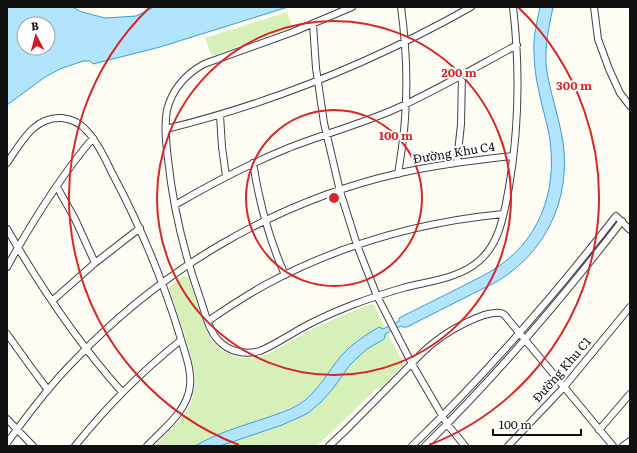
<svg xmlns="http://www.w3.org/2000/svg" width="637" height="453" font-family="Literata,serif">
<rect width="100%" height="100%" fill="#fffcf4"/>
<path fill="#d7efb8" d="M287,12L292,27L212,56L205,38Z
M185,276L188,277L206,329L211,339L215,344L225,352L237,357L243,358H255L268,354L314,328L346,314L371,304L374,305L385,328L382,329L379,327L358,340L337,361L312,394L297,405L279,413L221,433L203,441L195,446H154L184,416L192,400L195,385V374L188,345L169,288L170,286Z
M387,333L403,362V365L381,389L378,387L318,445L319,446H220L290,422L308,413L321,402L326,396L343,374L358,357L367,349L384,339L385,334Z"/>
<path fill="#b2e4fd" stroke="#31a0dc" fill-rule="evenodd" d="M7,7H72L82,12L105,18L136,16L154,7H288L160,47L93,64L90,61H83L60,69L45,77L7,105ZM24,24H48V48H24Z
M540,7H553C549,26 545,45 546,64C549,91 559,116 563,142C571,199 546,253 496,282L407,327H402L401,326L385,334V336L384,339L367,349L358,357L349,366L332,390L321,402L308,413L300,417L282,425L220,446H195C217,433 242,426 266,418C277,414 288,411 298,405C318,393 327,372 342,355C353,343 366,335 379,327L383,329L399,321V318C419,308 439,298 459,288C472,281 486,275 499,266C544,235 559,182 548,129C542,104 534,78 534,52C533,37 537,22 540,7Z"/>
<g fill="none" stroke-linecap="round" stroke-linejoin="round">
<g stroke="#434343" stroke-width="8">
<path id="minor" d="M352,7L293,32L204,64C186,74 172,90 167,110C164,126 166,143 168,159C173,207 184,253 200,298C205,312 208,329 218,340C229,352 245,355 260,351C274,345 286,337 300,329C316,320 334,312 352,305C368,299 385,293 403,288C429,281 458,279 479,261C500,243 504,214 509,187C519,128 520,67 513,7
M594,7L598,39L609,69L620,93L630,106
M313,24L316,68L324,123L340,191L357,245L377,296L412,364L447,424L465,446
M220,115L222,147L226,176
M166,129C273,103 375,61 471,7
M457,162L461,124L462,75
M7,163C21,143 34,116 62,118C71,119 80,123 86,130C96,140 105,158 111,171C140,225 162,277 180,336C184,351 192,369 190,386C187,412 164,428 147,446
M253,163C259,202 269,239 285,275
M398,174C401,155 404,137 405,118C408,81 406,44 401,7
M57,187L75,219L95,263
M175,205C211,184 247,165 286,149C321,135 358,125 393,110C436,91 476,67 517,45
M7,229C40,286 78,343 122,392
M7,267C32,222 60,177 93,138
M52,301L95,263L140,228
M208,321C227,308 245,296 265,285C339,245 420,222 503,214
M7,334L33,370L48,390
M7,419L33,446
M599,430L630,394
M7,443C28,414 49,386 74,361C161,269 276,201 400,173C437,165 475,160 513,156
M75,446C107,406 141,372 181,340
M329,446L347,429L423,352C440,336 462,323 484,315C489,314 495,312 500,313C503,313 505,315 507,318L613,446
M412,446C486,374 553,297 616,216L630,230
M425,446C496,376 561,300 622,221
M508,446L564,387L630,307
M623,446L630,441"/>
</g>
<use href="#minor" stroke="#fff" stroke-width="6"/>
</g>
<g fill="none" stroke="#d62828" stroke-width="2">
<circle cx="334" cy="198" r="88"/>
<circle cx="334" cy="198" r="177"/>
<path d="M239 445A265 265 0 0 1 150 7M518 7A265 265 0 0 1 429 445"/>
</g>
<g text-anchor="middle" stroke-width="4" stroke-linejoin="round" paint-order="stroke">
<g font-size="12" fill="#101010" stroke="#fff">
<text transform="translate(454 153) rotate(-9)" y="4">Đường Khu C4</text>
<text transform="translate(562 370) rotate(-49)" y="4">Đường Khu C1</text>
</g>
</g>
<circle cx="334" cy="198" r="6" fill="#d62828" stroke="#fff" stroke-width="2"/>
<g font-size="12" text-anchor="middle" font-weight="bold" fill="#d62828" stroke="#fff" stroke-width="4" stroke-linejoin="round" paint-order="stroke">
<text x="459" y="77">200 m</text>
<text x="574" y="90">300 m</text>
<text x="396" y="140">100 m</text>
</g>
<rect width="637" height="453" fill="none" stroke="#101010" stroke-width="16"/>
<g transform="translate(36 36) rotate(354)"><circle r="19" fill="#ffffff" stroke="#9f9f9f"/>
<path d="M0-3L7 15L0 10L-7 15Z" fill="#d11829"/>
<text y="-6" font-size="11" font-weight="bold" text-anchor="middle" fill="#101010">B</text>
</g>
<path d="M493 429v6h88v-6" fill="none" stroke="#101010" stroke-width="2"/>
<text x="499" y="429" font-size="12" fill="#101010" stroke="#ffffff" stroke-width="3" paint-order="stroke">100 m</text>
</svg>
